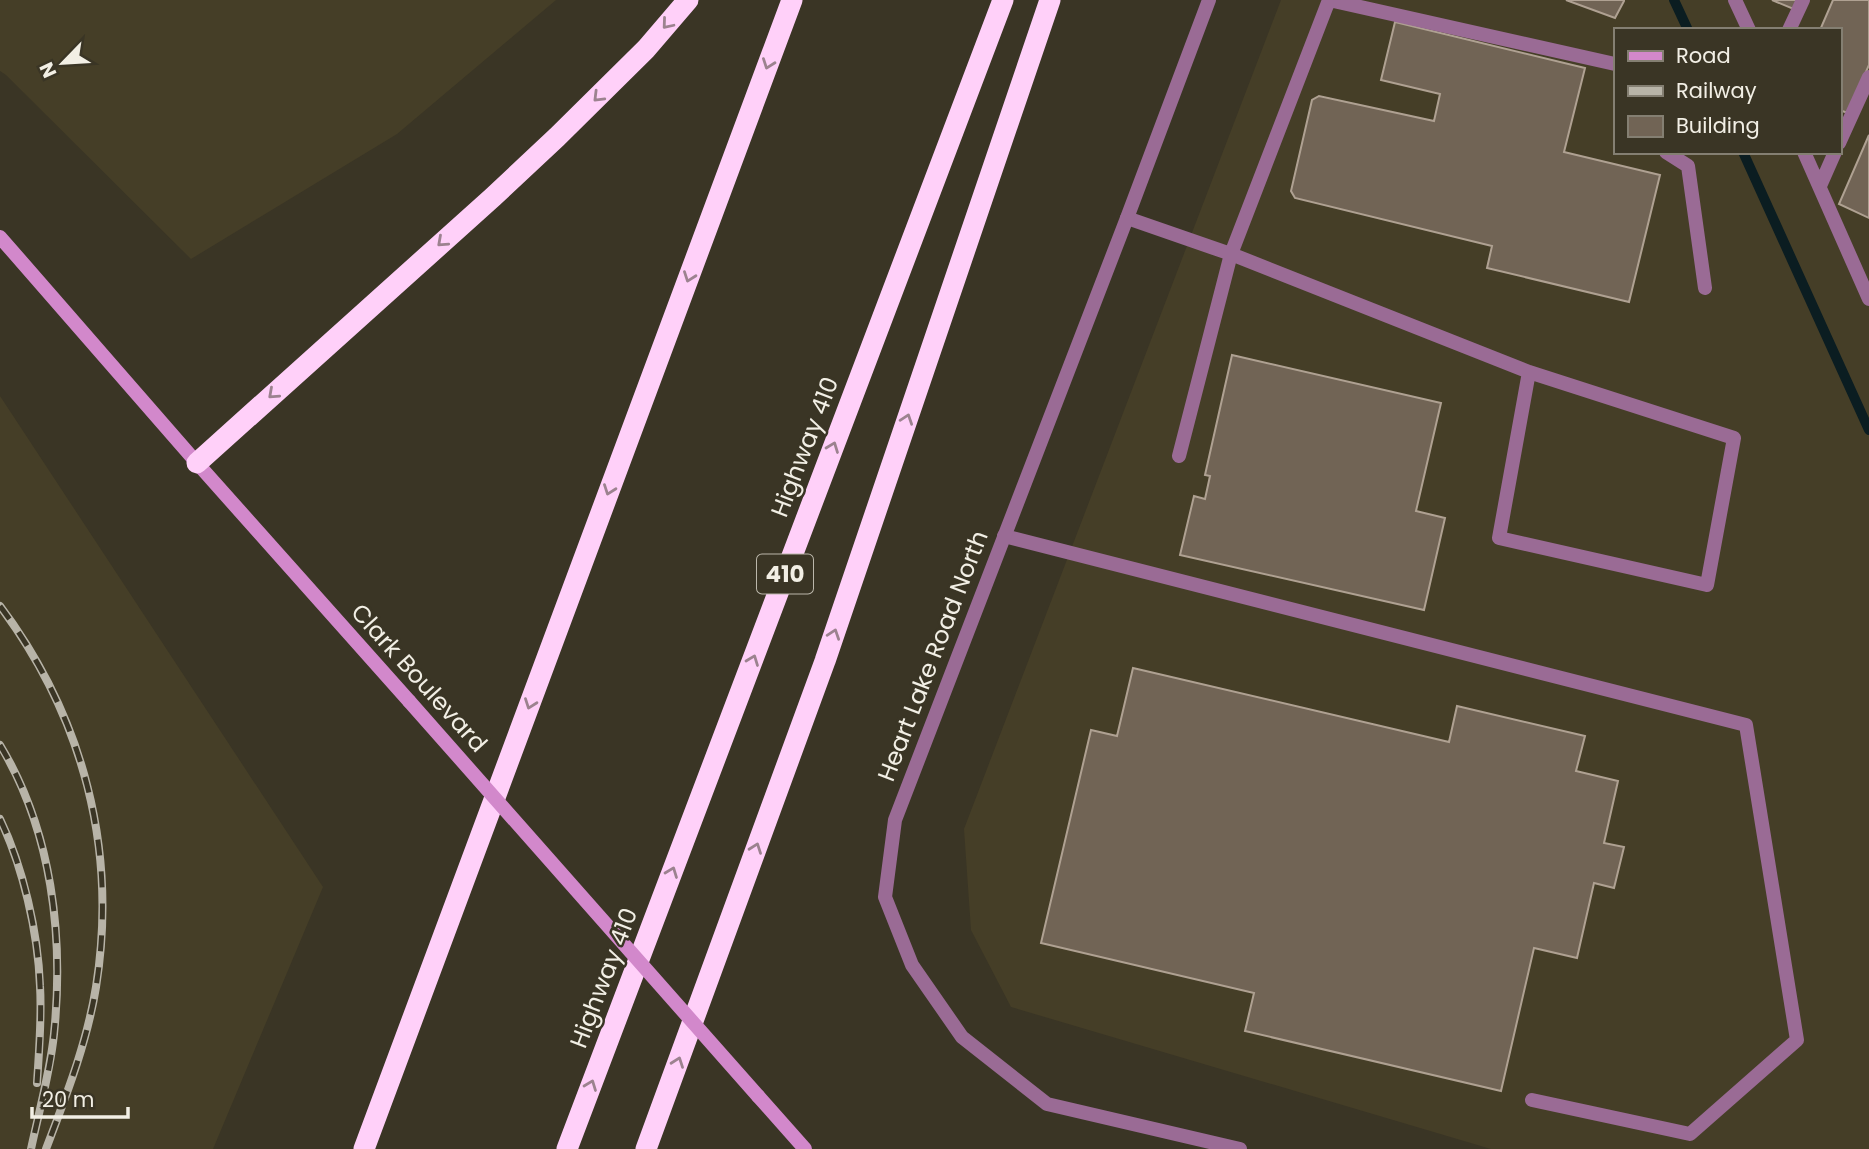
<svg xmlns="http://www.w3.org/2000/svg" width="1869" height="1149" font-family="Poppins,sans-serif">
<rect width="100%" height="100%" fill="#3a3525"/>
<path fill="#453e27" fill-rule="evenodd" d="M0,0H556L397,134L191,259L6,75L0,71Z
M1281,0H1869V1149H1491L1011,1007L971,930L964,829ZM1615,30H1839V152H1615Z
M0,396L323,887L213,1149H0Z"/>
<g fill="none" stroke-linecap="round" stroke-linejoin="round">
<path stroke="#0b1d21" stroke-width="10" d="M1674,0L1688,30
M1743,152L1869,430"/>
</g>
<path fill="#716455" stroke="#afa192" stroke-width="2" d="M1566,0H1624V1L1615,18Z
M1772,0H1801L1796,10Z
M1833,0H1869V65L1848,113L1839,110V30H1820Z
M1395,22L1585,68L1564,152L1660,175L1629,302L1487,268L1492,246L1295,198L1291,191L1312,100L1319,96L1434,121L1440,94L1381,80Z
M1869,135V218L1839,204Z
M1232,355L1441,403L1416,511L1445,518L1424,610L1180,555L1194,496L1205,499L1210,476L1205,475Z
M1133,668L1449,742L1457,706L1585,736L1576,771L1618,781L1604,843L1624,847L1614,888L1594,883L1577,958L1534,948L1501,1091L1245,1031L1254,993L1041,943L1091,730L1117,736Z"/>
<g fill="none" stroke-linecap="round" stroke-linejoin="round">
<path stroke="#9a6b95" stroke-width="14" d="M1329,0L1231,254L1529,372L1734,438L1707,585L1499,538L1529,372
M1329,0L1615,64
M1735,0L1749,30
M1789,30L1803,0
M1839,143L1869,77
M1666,152L1688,166L1705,288
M1804,152L1869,299
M1820,186L1835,152
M1127,218L1231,254L1179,456
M1004,536L1746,725L1797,1040L1690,1134L1532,1100"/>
<path stroke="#9a6b95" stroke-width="14" d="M1209,0L1127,218L895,820L885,897L912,965L962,1037L1047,1104L1240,1149"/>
<path stroke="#d288cb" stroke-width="14" d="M0,237L197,463L409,701
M758,1096L805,1149"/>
<path stroke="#ffd0f9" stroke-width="21" d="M197,463L493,197L557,137L646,49L688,0
M364,1149L792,0
M567,1149L1003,0
M646,1149L825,661L1050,0"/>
<g stroke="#b8b4a8" stroke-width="8">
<path id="rail" d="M0,606C83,717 118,849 96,987C87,1043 66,1096 46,1149
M0,745C52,831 64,936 54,1034C50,1073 39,1111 31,1149
M0,819C23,867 38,932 40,986C42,1018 39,1051 37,1083"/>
</g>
<use href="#rail" stroke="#3a3525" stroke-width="5" stroke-dasharray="16" stroke-linecap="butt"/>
<path stroke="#d288cb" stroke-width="14" d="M409,701L758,1096"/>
</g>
<defs><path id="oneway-chevron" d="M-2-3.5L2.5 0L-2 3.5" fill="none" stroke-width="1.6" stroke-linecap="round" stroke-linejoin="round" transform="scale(1.75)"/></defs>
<g stroke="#9c828f">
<use href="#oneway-chevron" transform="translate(667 24) rotate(130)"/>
<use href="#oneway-chevron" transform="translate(768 64) rotate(110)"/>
<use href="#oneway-chevron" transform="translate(598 97) rotate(135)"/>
<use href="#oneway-chevron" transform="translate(442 242) rotate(138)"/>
<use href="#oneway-chevron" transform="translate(689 277) rotate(110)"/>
<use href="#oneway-chevron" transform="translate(273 394) rotate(138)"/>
<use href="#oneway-chevron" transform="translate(907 419) rotate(-71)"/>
<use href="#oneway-chevron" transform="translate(833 447) rotate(-69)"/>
<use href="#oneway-chevron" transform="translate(609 490) rotate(110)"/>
<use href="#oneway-chevron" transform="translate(834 634) rotate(-71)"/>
<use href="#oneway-chevron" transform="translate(753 660) rotate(-69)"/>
<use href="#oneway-chevron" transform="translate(530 704) rotate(110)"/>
<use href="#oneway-chevron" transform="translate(756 848) rotate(-70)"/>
<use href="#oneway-chevron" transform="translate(672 872) rotate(-69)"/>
<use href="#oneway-chevron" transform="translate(678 1062) rotate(-70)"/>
<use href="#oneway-chevron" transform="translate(591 1085) rotate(-69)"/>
</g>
<g text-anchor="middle" stroke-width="5" stroke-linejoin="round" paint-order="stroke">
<rect fill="#3a3525" stroke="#bbb7ab" stroke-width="2" x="757" y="554.5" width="56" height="39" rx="5"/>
<g font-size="23" font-weight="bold" fill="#f2efe5">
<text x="785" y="582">410</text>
</g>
<g font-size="24" fill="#f2efe5" stroke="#3a3525">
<text transform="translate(805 447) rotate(-69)" y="8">Highway 410</text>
<text transform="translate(933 656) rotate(-69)" y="8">Heart Lake Road North</text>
<text transform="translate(419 678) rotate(48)" y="8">Clark Boulevard</text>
<text transform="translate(604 978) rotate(-69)" y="8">Highway 410</text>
</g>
</g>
<rect x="1614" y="28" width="228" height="126" fill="#3a3525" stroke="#847f72" stroke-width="2"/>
<rect x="1628" y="51" width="35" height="10" fill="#d288cb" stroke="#847f72" stroke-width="2"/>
<text x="1676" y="63" font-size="21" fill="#f2efe5">Road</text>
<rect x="1628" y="86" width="35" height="10" fill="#b8b4a8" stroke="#847f72" stroke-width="2"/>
<text x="1676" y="98" font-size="21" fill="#f2efe5">Railway</text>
<rect x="1628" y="116" width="35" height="21" fill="#716455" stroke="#847f72" stroke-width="2"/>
<text x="1676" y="133" font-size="21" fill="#f2efe5">Building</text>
<g transform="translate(63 63) rotate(245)" stroke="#3a3525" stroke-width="5" paint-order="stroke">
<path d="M0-5L12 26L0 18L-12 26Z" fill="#f2efe5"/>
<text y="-10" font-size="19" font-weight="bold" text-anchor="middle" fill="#f2efe5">N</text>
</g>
<path d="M32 1107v10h96v-10" fill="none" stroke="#f2efe5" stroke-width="3.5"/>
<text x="42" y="1107" font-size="21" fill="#f2efe5" stroke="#3a3525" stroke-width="5" paint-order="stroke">20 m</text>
</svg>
